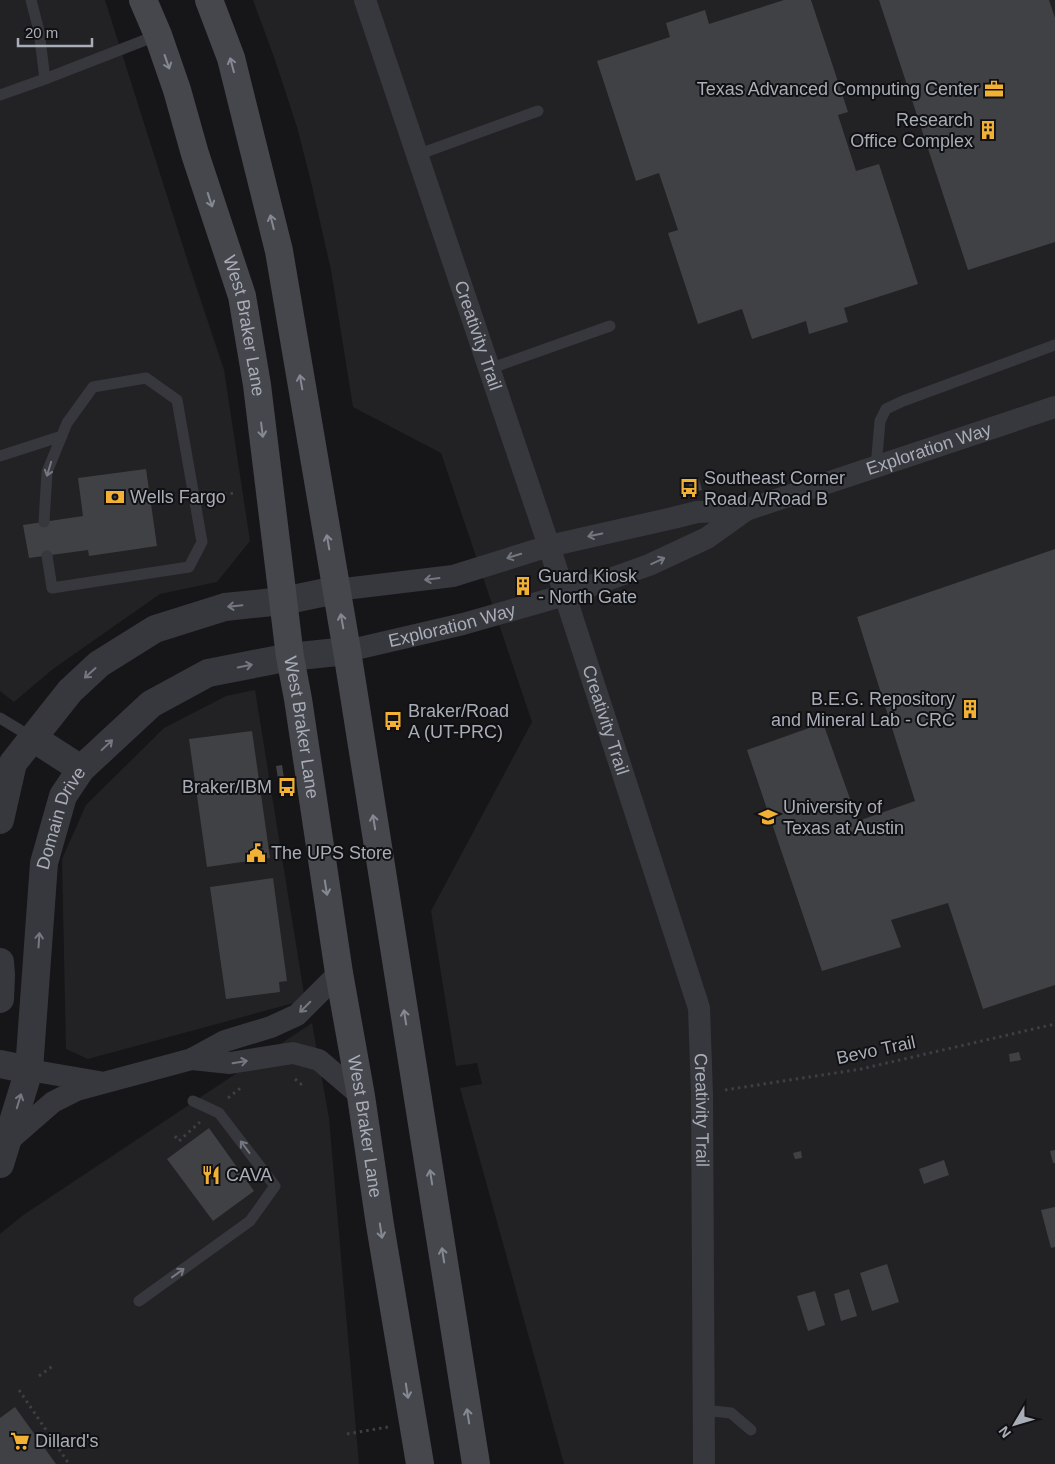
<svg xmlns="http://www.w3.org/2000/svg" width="1055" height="1464" font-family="Arial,sans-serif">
<rect width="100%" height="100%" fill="#161618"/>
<path fill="#222225" d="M0,0H105L188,262L224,370L250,541L217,582L160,594L53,669L14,702L0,691Z
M253,0H1055V1464H564L460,1088L482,1084L477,1063L456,1066L431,911L532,722L441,453L353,407L331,270L311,182L297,127L275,60Z
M255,690L305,1000L88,1059L66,1049L62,859L86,805L164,728L226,696Z
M312,1023L329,1118L359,1464H0V1234L22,1216Z"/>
<path fill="#404145" d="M784,0H811L848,112L838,115L856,171L879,164L918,284L844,308L848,322L809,334L806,321L752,339L742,309L698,324L668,233L678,230L659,173L636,181L597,61L670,37L666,23L705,10L709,24Z
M879,0H1049L1055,18V242L968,270Z
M146,469L157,546L89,556L88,550L29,558L23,525L83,516L78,478Z
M699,479L702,490L691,493L688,481Z
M1055,549V985L983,1009L948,903L891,920L901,947L822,971L747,750L823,723L858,821L915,801L857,617Z
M528,581L530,588L519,592L517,584Z
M252,731L270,858L207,867L189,739Z
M282,765L284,778L278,779L276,766Z
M273,878L287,981L279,982L280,992L226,999L210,887Z
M1019,1052L1021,1060L1010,1062L1009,1054Z
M209,1128L254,1191L213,1221L167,1159Z
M1055,1150V1163H1053L1050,1151Z
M801,1151L802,1158L795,1159L793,1153Z
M944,1160L949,1175L924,1184L919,1169Z
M1055,1207V1247L1051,1248L1041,1210Z
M887,1264L899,1302L872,1311L860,1273Z
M849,1289L857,1316L841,1321L834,1294Z
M815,1291L825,1325L808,1331L797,1296Z
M15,1407L56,1464H0V1418Z"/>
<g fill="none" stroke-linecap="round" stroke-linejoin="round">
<path stroke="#3d3f44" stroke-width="3" stroke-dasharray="2.5 4" stroke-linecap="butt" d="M211,495L235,493
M295,1079L301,1084L305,1081
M725,1090L861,1069L1055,1024
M228,1098L243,1086
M175,1136L179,1141L200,1122
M39,1376L54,1365
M19,1390L69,1464
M347,1434L388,1427"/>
<path stroke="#37383d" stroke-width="11" d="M31,0L39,31L45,79
M0,95L45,79L158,35
M417,155L538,111
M489,369L610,326
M0,456L62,436
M876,467L880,421L886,409L903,401L1055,345
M44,522L47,472L67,423L93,387L146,378L177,400L202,542L189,567L52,588L47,556
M0,718L33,738
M139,1301L250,1221L275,1186L219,1113L193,1101
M704,1410L731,1413L751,1430"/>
<g stroke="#37383d" stroke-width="22">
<path id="s1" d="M365,0L549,546L699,1008L702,1094L704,1464"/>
<path id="s2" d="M336,590L453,576L549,546L673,518L697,512L746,510L1055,407"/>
<path id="s3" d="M347,651L463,624L565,595L649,565L707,538L746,510"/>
<path d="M192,1059L230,1063L293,1053L319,1060L361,1096"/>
<path d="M29,1070L99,1082"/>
<path d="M6,1143L53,1102L77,1090L192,1059L225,1041L271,1027L297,1015L339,973"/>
</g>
<g stroke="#37383d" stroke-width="28">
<path d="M33,738L81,769"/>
<path d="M0,820L13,763L70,691L99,664L155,629L225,607L283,601L336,590"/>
<path d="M0,962L1,975L0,999"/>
<path d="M0,1064L29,1070"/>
<path id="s4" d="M0,1164L29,1070L44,863L63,796L81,769L151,704L208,673L290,657L347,651"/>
</g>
<g stroke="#45474d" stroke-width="28">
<path id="s5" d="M143,0L158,35L177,90L195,154L242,296L257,385L290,657L298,699L339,973L361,1096L380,1225L420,1464"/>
<path d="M209,0L231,58L279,251L347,651L476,1464"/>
</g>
</g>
<defs><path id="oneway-shaft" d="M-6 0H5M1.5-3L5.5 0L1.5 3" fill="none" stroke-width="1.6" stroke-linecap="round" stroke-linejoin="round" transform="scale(1.25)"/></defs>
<g stroke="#858993">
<use href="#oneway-shaft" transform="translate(167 62) rotate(71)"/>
<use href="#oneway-shaft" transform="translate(232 65) rotate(-105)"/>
<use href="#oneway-shaft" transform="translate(210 200) rotate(72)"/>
<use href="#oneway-shaft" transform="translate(272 222) rotate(-104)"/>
<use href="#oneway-shaft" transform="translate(301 382) rotate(-100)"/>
<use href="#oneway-shaft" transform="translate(262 430) rotate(83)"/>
<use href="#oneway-shaft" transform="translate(328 542) rotate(-100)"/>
<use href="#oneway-shaft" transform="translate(342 621) rotate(-100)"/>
<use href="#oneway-shaft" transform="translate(374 822) rotate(-99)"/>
<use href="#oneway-shaft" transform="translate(326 888) rotate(81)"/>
<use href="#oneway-shaft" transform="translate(405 1017) rotate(-99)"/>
<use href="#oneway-shaft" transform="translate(431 1177) rotate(-99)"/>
<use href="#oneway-shaft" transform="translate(381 1231) rotate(81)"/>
<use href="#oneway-shaft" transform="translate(443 1255) rotate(-99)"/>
<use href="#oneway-shaft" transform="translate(407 1391) rotate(81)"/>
<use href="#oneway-shaft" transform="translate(468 1416) rotate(-99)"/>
</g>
<g stroke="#757881">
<use href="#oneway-shaft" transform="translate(49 469) rotate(107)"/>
<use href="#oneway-shaft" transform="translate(595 535) rotate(168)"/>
<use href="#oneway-shaft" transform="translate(514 556) rotate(163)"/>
<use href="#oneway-shaft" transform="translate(658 561) rotate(-25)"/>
<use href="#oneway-shaft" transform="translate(432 579) rotate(173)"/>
<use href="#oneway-shaft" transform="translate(235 606) rotate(174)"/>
<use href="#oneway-shaft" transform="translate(245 666) rotate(-11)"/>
<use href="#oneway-shaft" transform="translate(90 673) rotate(138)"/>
<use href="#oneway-shaft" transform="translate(107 745) rotate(-43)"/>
<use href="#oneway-shaft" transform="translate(39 940) rotate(-86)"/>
<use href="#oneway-shaft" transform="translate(305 1007) rotate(135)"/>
<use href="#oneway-shaft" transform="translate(240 1062) rotate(-9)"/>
<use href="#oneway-shaft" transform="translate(19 1101) rotate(-73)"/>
<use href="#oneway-shaft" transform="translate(245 1147) rotate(-127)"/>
<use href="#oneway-shaft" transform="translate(178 1273) rotate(-36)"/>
</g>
<defs>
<g id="office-bare" transform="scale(1.5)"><path d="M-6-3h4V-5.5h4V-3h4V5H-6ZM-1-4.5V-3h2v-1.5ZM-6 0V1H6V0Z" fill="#f2b134" stroke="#111113" stroke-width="2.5" paint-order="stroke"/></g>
<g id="building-bare" transform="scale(1.5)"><path d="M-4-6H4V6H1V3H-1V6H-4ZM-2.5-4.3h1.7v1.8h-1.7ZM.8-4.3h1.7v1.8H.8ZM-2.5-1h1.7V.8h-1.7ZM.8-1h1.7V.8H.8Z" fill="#f2b134" stroke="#111113" stroke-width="2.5" paint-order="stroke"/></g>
<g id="bus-bare" transform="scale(1.5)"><path d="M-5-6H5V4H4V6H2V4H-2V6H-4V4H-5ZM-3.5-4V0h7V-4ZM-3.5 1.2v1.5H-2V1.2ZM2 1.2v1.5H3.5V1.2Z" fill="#f2b134" stroke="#111113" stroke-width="2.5" paint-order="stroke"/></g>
<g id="bank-bare" transform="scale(1.5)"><path d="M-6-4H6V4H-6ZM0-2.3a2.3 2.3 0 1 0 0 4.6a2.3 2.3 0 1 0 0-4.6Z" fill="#f2b134" stroke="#111113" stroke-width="2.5" paint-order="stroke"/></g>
<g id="university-bare" transform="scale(1.5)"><path d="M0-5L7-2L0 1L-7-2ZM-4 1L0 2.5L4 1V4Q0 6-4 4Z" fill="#f2b134" stroke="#111113" stroke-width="2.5" paint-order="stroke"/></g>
<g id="civic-bare" transform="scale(1.5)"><path d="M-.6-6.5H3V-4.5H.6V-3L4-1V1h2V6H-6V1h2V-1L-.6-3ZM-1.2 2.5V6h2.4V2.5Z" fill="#f2b134" stroke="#111113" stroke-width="2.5" paint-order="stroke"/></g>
<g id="restaurant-bare" transform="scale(1.5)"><path d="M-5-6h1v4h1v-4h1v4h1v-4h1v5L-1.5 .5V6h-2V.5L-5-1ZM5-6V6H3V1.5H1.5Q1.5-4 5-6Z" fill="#f2b134" stroke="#111113" stroke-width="2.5" paint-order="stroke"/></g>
<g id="supermarket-bare" transform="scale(1.5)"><path d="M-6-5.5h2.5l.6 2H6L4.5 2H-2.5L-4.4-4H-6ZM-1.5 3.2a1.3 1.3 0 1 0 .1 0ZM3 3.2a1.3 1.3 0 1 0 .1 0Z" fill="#f2b134" stroke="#111113" stroke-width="2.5" paint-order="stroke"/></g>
</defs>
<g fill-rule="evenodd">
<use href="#office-bare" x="994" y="89"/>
<use href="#building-bare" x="988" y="130"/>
<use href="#bus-bare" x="689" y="488"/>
<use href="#bank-bare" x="115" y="497"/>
<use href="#building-bare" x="523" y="586"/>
<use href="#building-bare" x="970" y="709"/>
<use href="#bus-bare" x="393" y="721"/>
<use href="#bus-bare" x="287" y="787"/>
<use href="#university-bare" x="768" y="817"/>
<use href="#civic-bare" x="256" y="853"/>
<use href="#restaurant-bare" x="211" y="1175"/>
<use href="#supermarket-bare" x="20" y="1441"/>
</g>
<g text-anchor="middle" stroke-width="4" stroke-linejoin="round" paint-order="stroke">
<g font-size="18" fill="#a8adb8" stroke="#111113" text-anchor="start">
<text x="979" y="95" text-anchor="end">Texas Advanced Computing Center</text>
<text x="973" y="126" text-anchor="end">Research<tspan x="973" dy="21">Office Complex</tspan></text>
<text x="704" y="484">Southeast Corner<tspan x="704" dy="21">Road A/Road B</tspan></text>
<text x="130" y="503">Wells Fargo</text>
<text x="538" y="582">Guard Kiosk<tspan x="538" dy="21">- North Gate</tspan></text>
<text x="955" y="705" text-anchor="end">B.E.G. Repository<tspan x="955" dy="21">and Mineral Lab - CRC</tspan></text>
<text x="408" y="717">Braker/Road<tspan x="408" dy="21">A (UT-PRC)</tspan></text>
<text x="272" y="793" text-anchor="end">Braker/IBM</text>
<text x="783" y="813">University of<tspan x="783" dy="21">Texas at Austin</tspan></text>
<text x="271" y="859">The UPS Store</text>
<text x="226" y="1181">CAVA</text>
<text x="35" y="1447">Dillard's</text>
</g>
<g font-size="18" fill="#a8adb8" stroke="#111113">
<text dy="6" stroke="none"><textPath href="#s5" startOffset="342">West Braker Lane</textPath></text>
<text dy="6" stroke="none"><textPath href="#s1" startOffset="354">Creativity Trail</textPath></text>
<text dy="6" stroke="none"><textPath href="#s2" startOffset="612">Exploration Way</textPath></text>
<text dy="6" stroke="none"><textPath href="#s3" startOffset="108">Exploration Way</textPath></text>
<text dy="6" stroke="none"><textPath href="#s1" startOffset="759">Creativity Trail</textPath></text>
<text dy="6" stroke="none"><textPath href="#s5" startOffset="748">West Braker Lane</textPath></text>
<text dy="6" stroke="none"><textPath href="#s4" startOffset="354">Domain Drive</textPath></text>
<text transform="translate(876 1050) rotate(-12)" y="6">Bevo Trail</text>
<text dy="6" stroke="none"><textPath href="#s1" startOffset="1164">Creativity Trail</textPath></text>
<text dy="6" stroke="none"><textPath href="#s5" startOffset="1152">West Braker Lane</textPath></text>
</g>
</g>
<g transform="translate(1015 1424) rotate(232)" stroke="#111113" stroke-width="4" paint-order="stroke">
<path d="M0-4L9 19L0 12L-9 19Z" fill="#a8adb8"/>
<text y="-8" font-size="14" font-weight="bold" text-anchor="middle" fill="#a8adb8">N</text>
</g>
<path d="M18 38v8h74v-8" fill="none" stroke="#a8adb8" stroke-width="2.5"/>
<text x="25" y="38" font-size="15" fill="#a8adb8" stroke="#111113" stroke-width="4" paint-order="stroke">20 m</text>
</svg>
